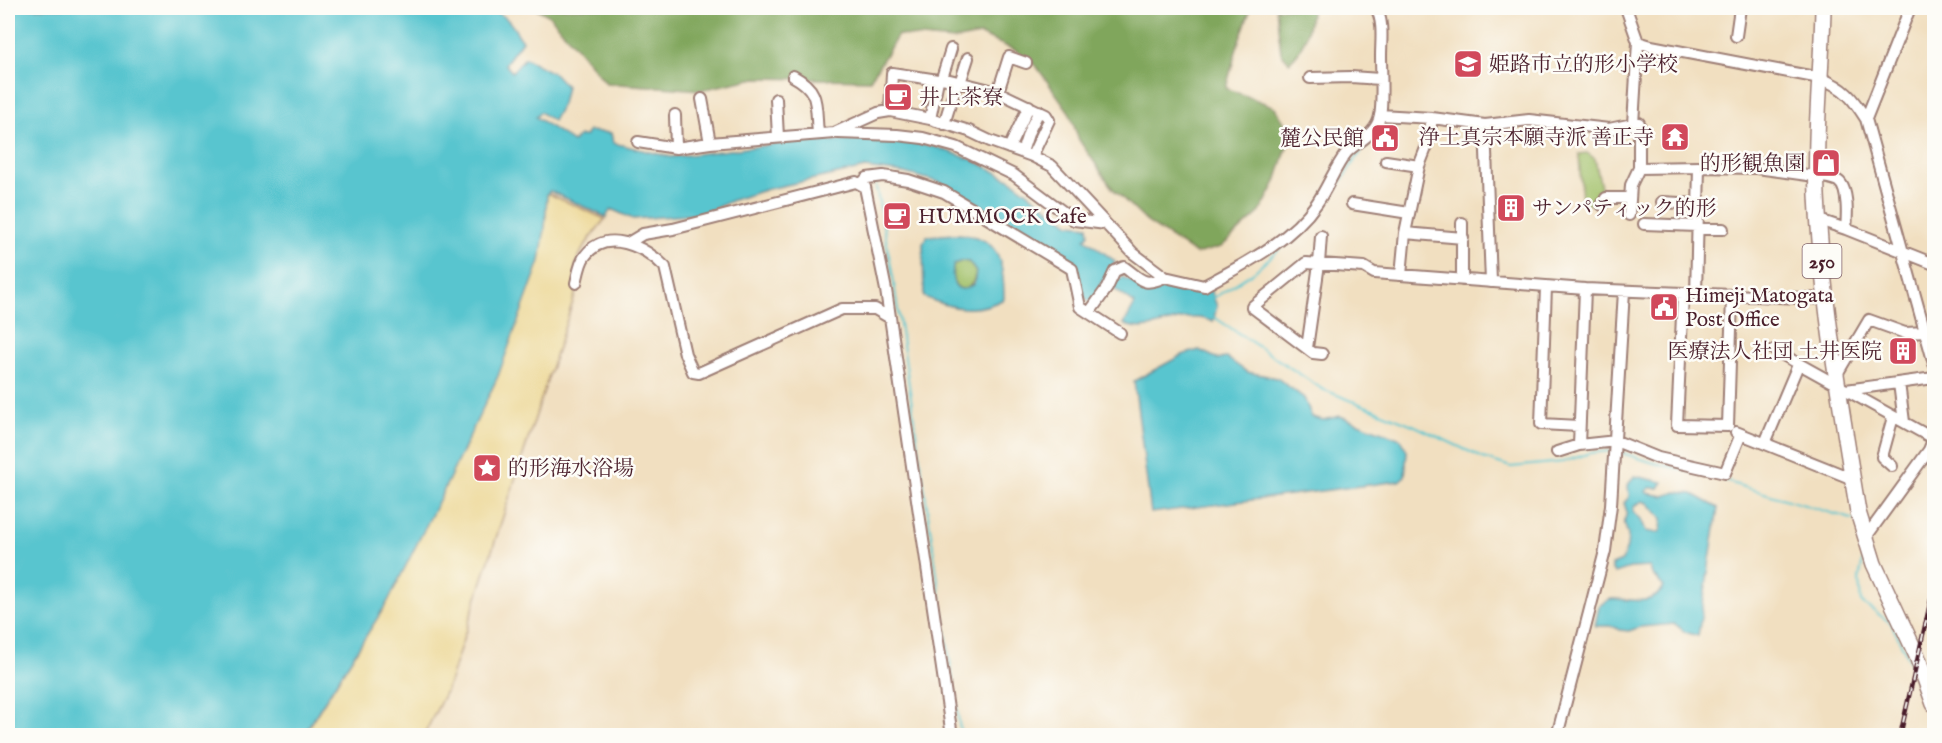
<svg xmlns="http://www.w3.org/2000/svg" width="1942" height="743" font-family="'IM FELL English','Noto Serif JP',serif">
<rect width="100%" height="100%" fill="#fdfcf7"/>
<filter id="ink" filterUnits="userSpaceOnUse"><feTurbulence type="fractalNoise" baseFrequency=".0167" numOctaves="2"/><feDisplacementMap in="SourceGraphic" scale="12" xChannelSelector="R" yChannelSelector="G"/><feConvolveMatrix kernelMatrix="1 2 1 2 8 2 1 2 1" color-interpolation-filters="sRGB"/></filter>
<filter id="wash" filterUnits="userSpaceOnUse"><feTurbulence type="fractalNoise" baseFrequency=".008" numOctaves="4" result="noise"/><feDisplacementMap in="SourceGraphic" scale="24" xChannelSelector="R" yChannelSelector="G"/><feGaussianBlur stdDeviation="1.35" result="paint"/><feColorMatrix in="noise" values="0 0 0 0 0 0 0 0 0 0 0 0 0 0 0 0 0 1.4 0 .05"/><feComposite in="paint" operator="in"/></filter>
<g filter="url(#wash)">
<rect width="100%" height="100%" fill="#f1dfc0"/>
<path fill="#a0c068" stroke="#75704a" stroke-width="1.5" d="M1587,153L1595,159L1603,197L1600,205L1582,203L1579,154Z
M962,261L969,262L976,272C971,301 946,290 954,264Z"/>
<path fill="#80a65c" stroke="#656244" stroke-width="1.5" d="M535,8H1251L1238,44L1226,88L1275,107L1291,134L1276,182L1260,212L1221,247L1196,254L1147,222L1112,188L1079,140L1069,112L1037,67L1015,50L980,35L953,40L898,35L870,80L756,78L701,90L606,83L550,16Z
M1276,8H1312C1308,28 1306,49 1289,62L1281,53Z"/>
<path fill="#eeda9e" stroke="#9c7c64" stroke-width="1.5" d="M547,193L605,219C589,240 568,261 577,289L447,689L424,735L303,736L387,603L441,496L498,376L545,226Z"/>
<path fill="#58c5cf" stroke="#51727d" stroke-width="1.5" fill-rule="evenodd" d="M8,8H479L483,11C504,8 513,26 522,41L505,64L512,72L525,58L555,74L566,86L562,104L553,121L540,112L536,117L573,142L579,136H586L588,131L611,133L613,143L671,157L795,142L884,139L936,147L973,160L1011,180L1070,224L1088,226L1089,234L1085,239L1115,261L1108,274L1118,280L1122,277L1150,288L1210,289L1217,306L1213,322C1182,307 1151,338 1124,324L1135,304L1103,281L1100,285L1103,288L1092,304L1080,294L1074,263L1007,219L939,182L904,173L865,168L768,189L733,200L702,214L633,219L611,209L606,217L550,191L547,194L545,226L540,261L498,376L441,496L387,603L303,735H8Z
M956,234C1000,235 1004,262 1004,299C975,314 953,309 924,297L923,244L927,236ZM962,261L969,262L976,272L974,284C956,298 949,280 954,264Z
M1199,350L1218,359L1227,358L1247,372L1277,378L1304,398L1312,417L1323,420L1340,416L1401,439L1407,451L1405,476L1399,481L1151,513L1134,381L1182,355Z
M1634,476L1663,482L1659,488H1650L1646,491L1647,493L1664,496L1677,492L1693,494L1718,508L1698,636L1685,632L1675,624L1640,627L1629,631L1619,630L1613,626H1595L1599,606C1603,603 1607,600 1612,599C1631,598 1651,608 1664,587L1652,574L1650,567L1630,568L1615,573L1612,570V565L1622,561L1627,547L1628,535L1624,522L1627,512L1624,503L1629,497L1628,485ZM1642,501L1648,503L1662,518L1661,530L1657,533L1646,531L1641,519L1633,512L1634,507Z"/>
<g fill="none" stroke-linecap="round" stroke-linejoin="round">
<path stroke="#58c5cf" stroke-width="2" d="M1385,20L1386,14L1392,8
M875,181L893,277L961,736
M1212,297L1217,296L1255,271L1321,212L1357,157L1376,134
M1214,317L1322,389L1413,425L1483,458L1511,467L1563,462L1590,453L1610,451
M1619,452L1654,463L1722,479L1734,484L1855,520
M1864,554L1859,580L1861,602L1891,623L1911,664"/>
</g>
</g>
<g filter="url(#ink)">
<g fill="none" stroke-linecap="round" stroke-linejoin="round">
<g stroke="#9e7f76" stroke-width="14">
<path id="minor" d="M1626,8L1638,42L1651,46L1820,78C1845,88 1852,97 1866,119L1934,364
M1736,36L1740,8
M793,76C821,91 815,105 818,133
M942,78L951,49
M1310,78L1351,77L1380,79
M960,83L968,58
M998,92L1009,57L1026,63
M702,99L710,143
M776,99L778,137
M890,111L892,73L938,80L942,78L998,92L1046,115L1049,120L1032,156
M675,115L676,148
M1380,115L1432,118L1485,125L1529,120L1609,129L1633,124L1638,42
M930,119L938,80
M1866,119L1910,8
M944,124L957,82
M1633,124L1639,123V168L1699,167L1757,168L1829,178C1832,179 1836,180 1838,181C1849,188 1847,218 1846,229
M1485,125L1491,282
M838,133L897,135L923,138L956,147L1014,175L1074,220L1106,224
M638,142L676,148L710,143L834,133L878,113L890,111L930,119L969,131L990,141L1032,156L1052,166L1133,253L1165,277L1204,286C1244,264 1290,242 1317,203C1328,187 1335,167 1347,152C1359,140 1376,135 1380,116C1383,103 1381,71 1381,56C1381,40 1384,22 1376,8
M1009,148L1029,106
M1022,152L1029,131L1039,111
M1386,161L1419,166
M862,183L867,178L883,176L908,180L944,192L1072,269L1080,307L1120,333
M1662,202L1698,204
M1352,204L1409,213
M1602,205L1606,198H1630
M1629,215L1631,185L1639,168
M1819,220L1846,229L1934,264
M1462,223V280
M1644,224L1697,226
M1697,229H1723
M1405,233L1419,166L1428,143L1432,118
M628,243L643,234L673,229L856,182L865,187L886,290L952,736
M1401,275L1405,233L1463,238
M576,283C578,275 580,262 585,256C606,227 646,247 665,267L685,354L693,372L699,373L842,309H875L890,318
M1546,287L1541,424L1579,426
M1683,294L1677,425L1728,426L1732,297
M1696,295L1699,167
M1089,313L1107,288L1115,271L1124,267C1142,280 1143,287 1165,277
M1307,348L1319,264L1321,236
M1774,350L1846,390L1934,378
M1322,354L1313,353L1252,307L1306,263L1364,267L1374,273L1585,289L1827,299
M1837,374L1869,320L1905,333L1926,332
M1899,383L1904,422
M1846,390L1934,439
M1736,432L1853,479
M1765,443L1798,365
M1579,445L1585,289
M1557,452L1579,445L1616,441L1658,458L1725,473L1741,434
M1892,466L1882,457L1893,417
M1866,537L1929,450L1934,438
M1557,736L1605,551L1611,505L1624,291"/>
</g>
<g stroke="#9e7f76" stroke-width="18">
<path id="highway" d="M1823,8C1822,70 1814,133 1817,195C1822,300 1841,408 1858,512L1874,564L1917,656L1934,704"/>
</g>
<use href="#minor" stroke="#fff" stroke-width="10"/>
<use href="#highway" stroke="#fff" stroke-width="15"/>
<g stroke="#4a1f2b" stroke-width="4.5">
<path id="rail" d="M1900,736L1934,586"/>
</g>
<use href="#rail" stroke="#fdfcf7" stroke-width="2" stroke-dasharray="7" stroke-linecap="butt"/>
</g>
</g>
<defs>
<g id="school-square" transform="scale(1.5)"><rect x="-9" y="-9" width="18" height="18" rx="4" fill="#d1495b" stroke="#fdfcf7"/><path d="M0-5L7-2L0 1L-7-2ZM-4 1L0 2.5L4 1V4Q0 6-4 4Z" fill="#fff"/></g>
<g id="cafe-square" transform="scale(1.5)"><rect x="-9" y="-9" width="18" height="18" rx="4" fill="#d1495b" stroke="#fdfcf7"/><path d="M-5.5-4.5H6V0H3Q3 3.5 0 3.5H-2.5Q-5.5 3.5-5.5 0ZM3-3.2v2h1.7v-2ZM-6 4.5H4V6H-6Z" fill="#fff"/></g>
<g id="temple-square" transform="scale(1.5)"><rect x="-9" y="-9" width="18" height="18" rx="4" fill="#d1495b" stroke="#fdfcf7"/><path d="M0-6L5-2H3V0L6.5 2.5H4V6H1.5V3h-3V6H-4V2.5H-6.5L-3 0V-2H-5Z" fill="#fff"/></g>
<g id="civic-square" transform="scale(1.5)"><rect x="-9" y="-9" width="18" height="18" rx="4" fill="#d1495b" stroke="#fdfcf7"/><path d="M-.6-6.5H3V-4.5H.6V-3L4-1V1h2V6H-6V1h2V-1L-.6-3ZM-1.2 2.5V6h2.4V2.5Z" fill="#fff"/></g>
<g id="shop-square" transform="scale(1.5)"><rect x="-9" y="-9" width="18" height="18" rx="4" fill="#d1495b" stroke="#fdfcf7"/><path d="M-5-2.5h2.3a2.7 3.5 0 0 1 5.4 0H5L5.5 6h-11ZM-1.5-2.5h3a1.5 2.3 0 0 0-3 0Z" fill="#fff"/></g>
<g id="building-square" transform="scale(1.5)"><rect x="-9" y="-9" width="18" height="18" rx="4" fill="#d1495b" stroke="#fdfcf7"/><path d="M-4-6H4V6H1V3H-1V6H-4ZM-2.5-4.3h1.7v1.8h-1.7ZM.8-4.3h1.7v1.8H.8ZM-2.5-1h1.7V.8h-1.7ZM.8-1h1.7V.8H.8Z" fill="#fff"/></g>
<g id="sight-square" transform="scale(1.5)"><rect x="-9" y="-9" width="18" height="18" rx="4" fill="#d1495b" stroke="#fdfcf7"/><path d="M0-6L1.8-2.2L6-1.7L2.9 1.2L3.7 5.4L0 3.3L-3.7 5.4L-2.9 1.2L-6-1.7L-1.8-2.2Z" fill="#fff"/></g>
</defs>
<g fill-rule="evenodd">
<use href="#school-square" x="1468" y="64"/>
<use href="#cafe-square" x="898" y="97"/>
<use href="#temple-square" x="1675" y="137"/>
<use href="#civic-square" x="1385" y="138"/>
<use href="#shop-square" x="1826" y="163"/>
<use href="#building-square" x="1511" y="208"/>
<use href="#cafe-square" x="897" y="216"/>
<use href="#civic-square" x="1664" y="307"/>
<use href="#building-square" x="1903" y="351"/>
<use href="#sight-square" x="487" y="468"/>
</g>
<g text-anchor="middle" stroke-width="5" stroke-linejoin="round" paint-order="stroke">
<rect fill="#fdfcf7" stroke="#806168" stroke-width="1.5" x="1802.5" y="244" width="39" height="34" rx="4.5"/>
<g font-size="20" font-weight="bold" fill="#4a1f2b">
<text x="1822" y="268">250</text>
</g>
<g font-size="21" fill="#4a1f2b" stroke="#fdfcf7" text-anchor="start">
<text x="1489" y="71">姫路市立的形小学校</text>
<text x="919" y="104">井上茶寮</text>
<text x="1654" y="144" text-anchor="end">浄土真宗本願寺派 善正寺</text>
<text x="1364" y="145" text-anchor="end">麓公民館</text>
<text x="1805" y="170" text-anchor="end">的形観魚園</text>
<text x="1532" y="215">サンパティック的形</text>
<text x="918" y="223">HUMMOCK Cafe</text>
<text x="1685" y="302">Himeji Matogata<tspan x="1685" dy="24">Post Office</tspan></text>
<text x="1882" y="358" text-anchor="end">医療法人社団 土井医院</text>
<text x="508" y="475">的形海水浴場</text>
</g>
</g>
<rect width="1942" height="743" fill="none" stroke="#fdfcf7" stroke-width="30"/>
</svg>
